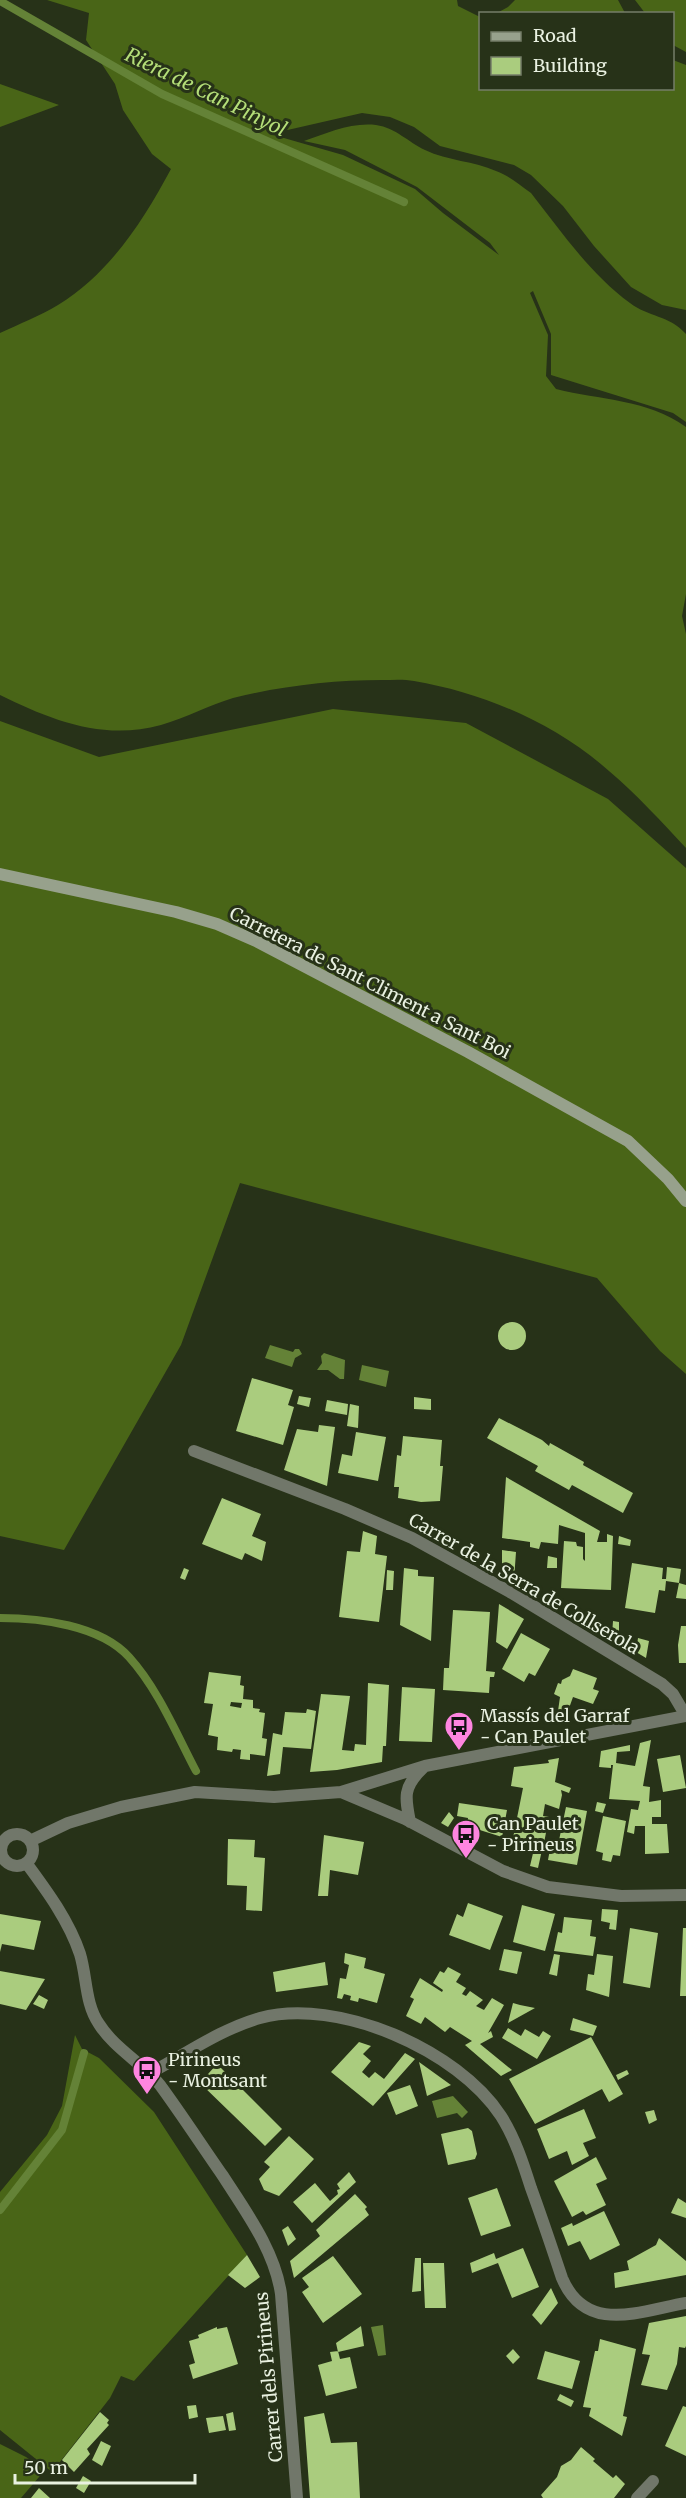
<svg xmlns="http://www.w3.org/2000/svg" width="686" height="2498" font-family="Merriweather,serif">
<rect width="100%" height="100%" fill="#273218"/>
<path fill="#496517" d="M47,0H457L458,6L480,17V88H672L673,60L686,65V310L662,305L631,287L594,246L563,206L531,175L514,165L440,146L414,127L390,117L362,113L270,134L343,155L415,189L443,213L499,255L490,243L417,187L345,150L304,141C327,133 352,122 376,125C396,128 408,142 425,150C448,161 474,161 496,171C510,176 519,185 531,193C561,231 590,274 630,303C648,317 669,315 686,334V422L673,413L551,375V334L533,291L530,293L548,335L546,376L556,389C600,400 647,399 686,427V594L682,616L686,634V848C662,822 636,794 609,771C555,723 484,693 414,681C404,679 392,680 382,680C333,680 281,686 233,698C209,705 186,718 161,725C103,741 51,720 0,695V333C19,324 40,316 58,305C110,273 143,221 171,169L152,154L123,110L115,84L86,40L89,13Z
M515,0H618L625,13H497L508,7Z
M635,0H686V52L673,45L672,14L645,13Z
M0,84L59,105L0,127Z
M333,709L466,723L608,799L686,868V1374L660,1351L597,1278L240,1183L181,1345L64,1550L0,1536V721L99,757Z
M75,2035L82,2049L99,2058L154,2112L247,2255L134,2381L121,2376L110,2398L52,2472L0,2430V2192L47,2135L62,2106Z
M0,2444L26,2457L45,2470L21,2498H0Z"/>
<path fill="#648237" d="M270,1345L293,1352L295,1349H299L302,1354L295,1358L292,1367L265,1358Z
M324,1353L345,1360L344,1379H340L328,1370H317L322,1363L321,1356Z
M362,1365L389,1371L386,1387L359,1380Z
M453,2096L468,2112L462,2118L457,2113L437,2118L432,2101Z
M383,2325L386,2355L378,2356L371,2327Z"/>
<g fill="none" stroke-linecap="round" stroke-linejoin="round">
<path stroke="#648237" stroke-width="8" d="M0,1L162,94L404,202
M0,1618C40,1618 100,1625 129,1657C158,1689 176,1733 196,1771
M0,2210L62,2130L84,2053"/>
</g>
<path fill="#aacc7e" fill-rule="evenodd" d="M498 1336a14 14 0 1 1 28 0a14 14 0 1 1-28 0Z
M252,1378L293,1390L288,1405L294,1407L283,1445L236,1431Z
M299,1396L311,1398L309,1407L297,1404Z
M414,1397L431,1399V1410L414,1409Z
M327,1400L348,1404L347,1415L325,1411Z
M350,1404L359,1406L358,1428L347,1426Z
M499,1418L542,1440L549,1446L550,1443L584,1462L583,1465L633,1493L623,1513L572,1485L569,1490L535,1471L538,1466L487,1438Z
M319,1425L335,1427L327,1486L284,1470L297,1429L318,1432Z
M356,1432L386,1437L378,1481L338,1473L342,1454L352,1456Z
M403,1436L442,1440L440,1466H443L440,1501L421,1502L398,1498L399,1487H394L397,1455L401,1456Z
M506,1477L600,1531L597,1542H607V1534L613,1536L611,1590L561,1588L564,1541L576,1542L577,1546L583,1547V1559L585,1561V1533L559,1525L558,1544L541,1542L539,1549L530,1547V1542L502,1538Z
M222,1498L261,1514L252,1536L266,1542L262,1561L245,1553L242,1560L202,1544Z
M363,1531L377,1536L375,1554L387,1556L379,1622L339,1617L347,1551L360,1552Z
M619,1536L631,1540L630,1546L618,1544Z
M502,1550L516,1552L514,1580L502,1573Z
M548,1556L557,1558V1568H547Z
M632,1563L663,1568L662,1579H666L667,1567L681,1569L679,1583L666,1581L665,1591L659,1590L655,1613L625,1608Z
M184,1568L189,1570L185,1580L180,1578Z
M404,1568L418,1570V1576L434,1577L431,1641L400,1625Z
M387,1570L394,1571L393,1590H386Z
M679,1583L686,1585V1599L676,1598Z
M499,1604L524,1619L507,1649L496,1642Z
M453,1610L490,1612L486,1671L495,1672L494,1677H490L489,1693L443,1690L444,1668H449Z
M613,1621L619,1622V1636L612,1635Z
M681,1626H686V1663H679L678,1645Z
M521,1633L550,1649L535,1676L529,1673L524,1682L502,1669Z
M638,1638L649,1641L646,1658L636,1652Z
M573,1669L597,1678L593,1689L599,1691L593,1704L573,1697L568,1711H558L560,1697L554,1694L558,1683L561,1684L562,1680L570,1676Z
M209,1672L241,1676L240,1685L244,1686L243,1699L253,1700V1708L260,1709L259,1712L265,1713L262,1738L267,1739L265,1756L250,1754V1760L240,1759L241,1750L233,1749L232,1752L217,1750L218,1737L208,1735L213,1704L204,1703ZM231,1702L242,1703L241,1708L230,1706Z
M368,1683L389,1685L386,1746H383L382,1762L337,1770L310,1772L321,1694L350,1696L342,1750L354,1751L355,1744L366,1745Z
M402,1687L435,1689L432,1742L399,1741Z
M307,1709L316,1711L311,1749L283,1747L280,1774L267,1776L273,1733L282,1735L285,1712L306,1713Z
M651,1740L643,1786L650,1787L649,1802L661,1800V1817H652V1824H667L669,1853L645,1854V1826H635L634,1834L627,1832L631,1809L638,1810L640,1801L609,1799L613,1765H611V1768L599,1767L601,1751L630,1745V1751L617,1752L616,1763L635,1766L640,1743Z
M680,1755L686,1788L663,1792L657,1759Z
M559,1758L555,1782L571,1788L569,1793L561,1790L562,1795L559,1809L545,1804L543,1816L549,1817L544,1843L513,1838L523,1788L511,1786L514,1767L549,1763L548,1760Z
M597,1802L606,1804L603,1813L595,1811Z
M459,1803L507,1810L502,1837L467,1826L468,1818L457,1816Z
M566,1807L587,1811L577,1865L548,1860L551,1844L558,1845Z
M449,1812L454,1818L448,1827L441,1823Z
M603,1816L626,1821L620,1856L613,1855L611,1862L602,1860L603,1853L596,1851Z
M324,1835L364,1842L358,1875L330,1870L328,1896H318Z
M228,1839L255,1840L254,1857L265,1858L262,1911L246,1910L247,1886L227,1885Z
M534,1849L542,1850L538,1868L530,1866Z
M468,1903L503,1916L490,1950L449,1935L457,1914L463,1917Z
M522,1905L555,1914L545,1951L513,1942Z
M602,1909L618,1910L616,1930L609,1929L610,1923L601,1921Z
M0,1914L41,1921L34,1950L2,1944L0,1952Z
M564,1917L592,1920L590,1936L596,1937L593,1956L554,1951L558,1932L562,1933Z
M630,1928L658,1933L650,1988L623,1983Z
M683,1928H686V1996H680Z
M504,1949L522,1952L517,1974L499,1970Z
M345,1953L366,1958L364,1968L385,1974L377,2003L359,1998L358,2002L350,2000L351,1996L344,1994L342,1999L337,1998L340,1978L346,1979L349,1965L344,1963Z
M554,1954L560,1955L557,1976L549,1974Z
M597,1954L613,1956L609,1997L586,1990L588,1974L594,1975Z
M325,1962L328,1985L276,1992L273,1972Z
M448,1967L461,1974L456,1982L466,1988L462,1994L466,1996L470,1991L483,2000L476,2006L484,2010L492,1998L504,2005L488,2033L491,2031L493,2037L480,2044L512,2070L501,2076L465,2045L472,2041L450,2027L445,2032L425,2017L421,2024L406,2016L414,1999L410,1997L420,1978L442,1992L443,1990L433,1983L440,1971L444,1973Z
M0,1971L45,1979L26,2010L0,2004Z
M39,1995L48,2000L44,2009L33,2004Z
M513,2003L520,2005L535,2008L508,2023Z
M573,2018L597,2026L593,2036L570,2030Z
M508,2028L521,2036L525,2029L539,2037L543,2031L551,2036L537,2059L502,2038Z
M591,2037L623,2094L609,2102L602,2089L535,2124L509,2079Z
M359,2042L371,2046L363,2054L371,2061L362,2072L369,2078L375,2072L384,2079L405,2053L415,2059L373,2106L331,2072Z
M419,2062L451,2085L427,2096Z
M217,2064L282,2129L265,2146L200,2083Z
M627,2070L629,2074L618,2080L616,2075Z
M410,2085L418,2106L396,2115L387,2093Z
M584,2109L596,2138L583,2143L589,2156L572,2165L567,2151L549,2159L537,2129Z
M654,2110L657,2120L649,2124L645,2112Z
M468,2128L472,2131L477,2154L475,2159L448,2165L441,2134Z
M289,2136L314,2159L279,2196L264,2190L259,2179L270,2167L264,2162Z
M596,2157L607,2179L596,2184L606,2205L586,2215L583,2211L572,2217L554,2181Z
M349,2172L356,2182L312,2223L293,2202L315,2183L330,2201L338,2194L337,2190L340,2189L337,2184Z
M497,2188L511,2226L481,2236L468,2198Z
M355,2194L367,2207L365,2209L369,2215L294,2278L290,2261L320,2236L316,2230Z
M678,2198L686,2203V2218L671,2213Z
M604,2211L620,2245L590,2260L580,2241L568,2246L561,2228L572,2223L573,2226Z
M288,2226L296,2239L288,2246L282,2230Z
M659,2238L686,2261V2275L615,2288L614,2273L629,2270L627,2261L656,2245Z
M523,2248L539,2287L512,2298L498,2263L472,2273L470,2263L494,2253L496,2259Z
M247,2255L260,2277L245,2288L228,2275Z
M333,2256L362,2294L323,2323L302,2292L309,2287L302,2278Z
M415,2258H421V2291L412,2292Z
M423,2263H444L446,2308H425Z
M551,2288L558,2303L541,2325L532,2315Z
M686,2316V2346L685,2348L679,2347L677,2364L667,2390L641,2385L650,2355L642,2354L649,2323Z
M361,2326L364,2346L338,2352L336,2343Z
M217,2327V2329L227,2327L238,2364L193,2379L189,2365L195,2363L189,2341L199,2338L198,2335Z
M600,2339L636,2349L623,2416L627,2417L622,2436L589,2416L591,2408L583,2407L595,2351H598Z
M513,2349L520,2357L513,2364L506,2356Z
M338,2351L340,2359L350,2357L357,2388L326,2396L318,2365L332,2361L330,2352Z
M545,2351L580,2361L572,2389L537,2379Z
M560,2394L574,2401L571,2407L557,2400Z
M196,2405L198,2417L189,2419L187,2406Z
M683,2406L686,2407V2456L665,2446Z
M100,2412L109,2420L107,2423L109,2425L87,2449L90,2454L74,2472L62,2460Z
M233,2412L236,2430L229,2431L226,2414Z
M324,2413L331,2443L357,2442L360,2498H310L304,2417Z
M223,2416L226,2430L209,2433L206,2418Z
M101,2441L111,2446L102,2466L92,2460Z
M581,2447L595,2459L593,2461L613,2478L616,2475L625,2484L614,2498H543L541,2495L557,2477L561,2466L571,2460Z
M83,2476L91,2481L84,2493L76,2488Z
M39,2488L50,2498H31Z"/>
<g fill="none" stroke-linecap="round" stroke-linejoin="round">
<path stroke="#71776a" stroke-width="12" d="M194,1451L345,1509L412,1538L510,1592L662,1684L673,1694L686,1716
M341,1792L405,1819L503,1871L548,1887L621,1896L686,1895
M410,1822C405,1797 403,1787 422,1769
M1 1850a16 16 0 1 1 32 0a16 16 0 1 1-32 0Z
M30,1841L68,1823L121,1807L195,1792L274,1797L341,1792L425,1766L686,1716
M27,1864C47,1891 69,1921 80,1954C87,1977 85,2004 99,2024C114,2048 142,2063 160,2085C182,2115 202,2146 223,2176C246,2212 275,2251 281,2294L297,2498
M150,2073C186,2054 221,2029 260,2018C338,1997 458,2050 501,2116C515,2138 523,2163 531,2188C542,2218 552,2248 562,2278C586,2335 640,2311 686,2303
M637,2498L653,2481"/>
<path stroke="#97a18c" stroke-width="12" d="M0,874L176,912L217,924L256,941L468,1052L628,1141L668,1179L686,1201"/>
</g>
<defs>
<g id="bus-pin" transform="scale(1.5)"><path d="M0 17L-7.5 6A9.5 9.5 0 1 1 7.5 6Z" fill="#fe85e0" stroke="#273218"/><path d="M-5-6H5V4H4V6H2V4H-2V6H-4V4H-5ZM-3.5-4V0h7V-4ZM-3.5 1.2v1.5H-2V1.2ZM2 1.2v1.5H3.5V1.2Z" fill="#111"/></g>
</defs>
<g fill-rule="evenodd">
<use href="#bus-pin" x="459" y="1726"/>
<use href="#bus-pin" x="466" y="1834"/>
<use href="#bus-pin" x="147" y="2070"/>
</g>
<g text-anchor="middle" stroke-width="6" stroke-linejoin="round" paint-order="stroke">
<g font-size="18" fill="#e9f1e1" stroke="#273218">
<text transform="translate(370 983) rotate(27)" y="6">Carretera de Sant Climent a Sant Boi</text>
<text transform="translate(524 1584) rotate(30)" y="6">Carrer de la Serra de Collserola</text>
<text transform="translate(269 2377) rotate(-95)" y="6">Carrer dels Pirineus</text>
</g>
<g font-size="18" fill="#e9f1e1" stroke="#273218" text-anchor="start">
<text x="480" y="1722">Massís del Garraf<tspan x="480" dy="21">- Can Paulet</tspan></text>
<text x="487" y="1830">Can Paulet<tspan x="487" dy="21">- Pirineus</tspan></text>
<text x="168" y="2066">Pirineus<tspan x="168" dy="21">- Montsant</tspan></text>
</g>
<g font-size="20" font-style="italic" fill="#b4de78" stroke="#273218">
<text transform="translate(206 92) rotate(26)" y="7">Riera de Can Pinyol</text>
</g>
</g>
<rect x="479" y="12" width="195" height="78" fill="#273218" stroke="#757e68" stroke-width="1.5"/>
<rect x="491" y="32" width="30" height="9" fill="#97a18c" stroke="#757e68" stroke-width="1.5"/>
<text x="533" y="42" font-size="18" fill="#e9f1e1">Road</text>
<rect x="491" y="57" width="30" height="18" fill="#aacc7e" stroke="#757e68" stroke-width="1.5"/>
<text x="533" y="72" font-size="18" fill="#e9f1e1">Building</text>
<path d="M15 2474v9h180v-9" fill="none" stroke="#e9f1e1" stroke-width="3"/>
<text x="24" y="2474" font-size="18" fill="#e9f1e1" stroke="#273218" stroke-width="4.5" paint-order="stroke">50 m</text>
</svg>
